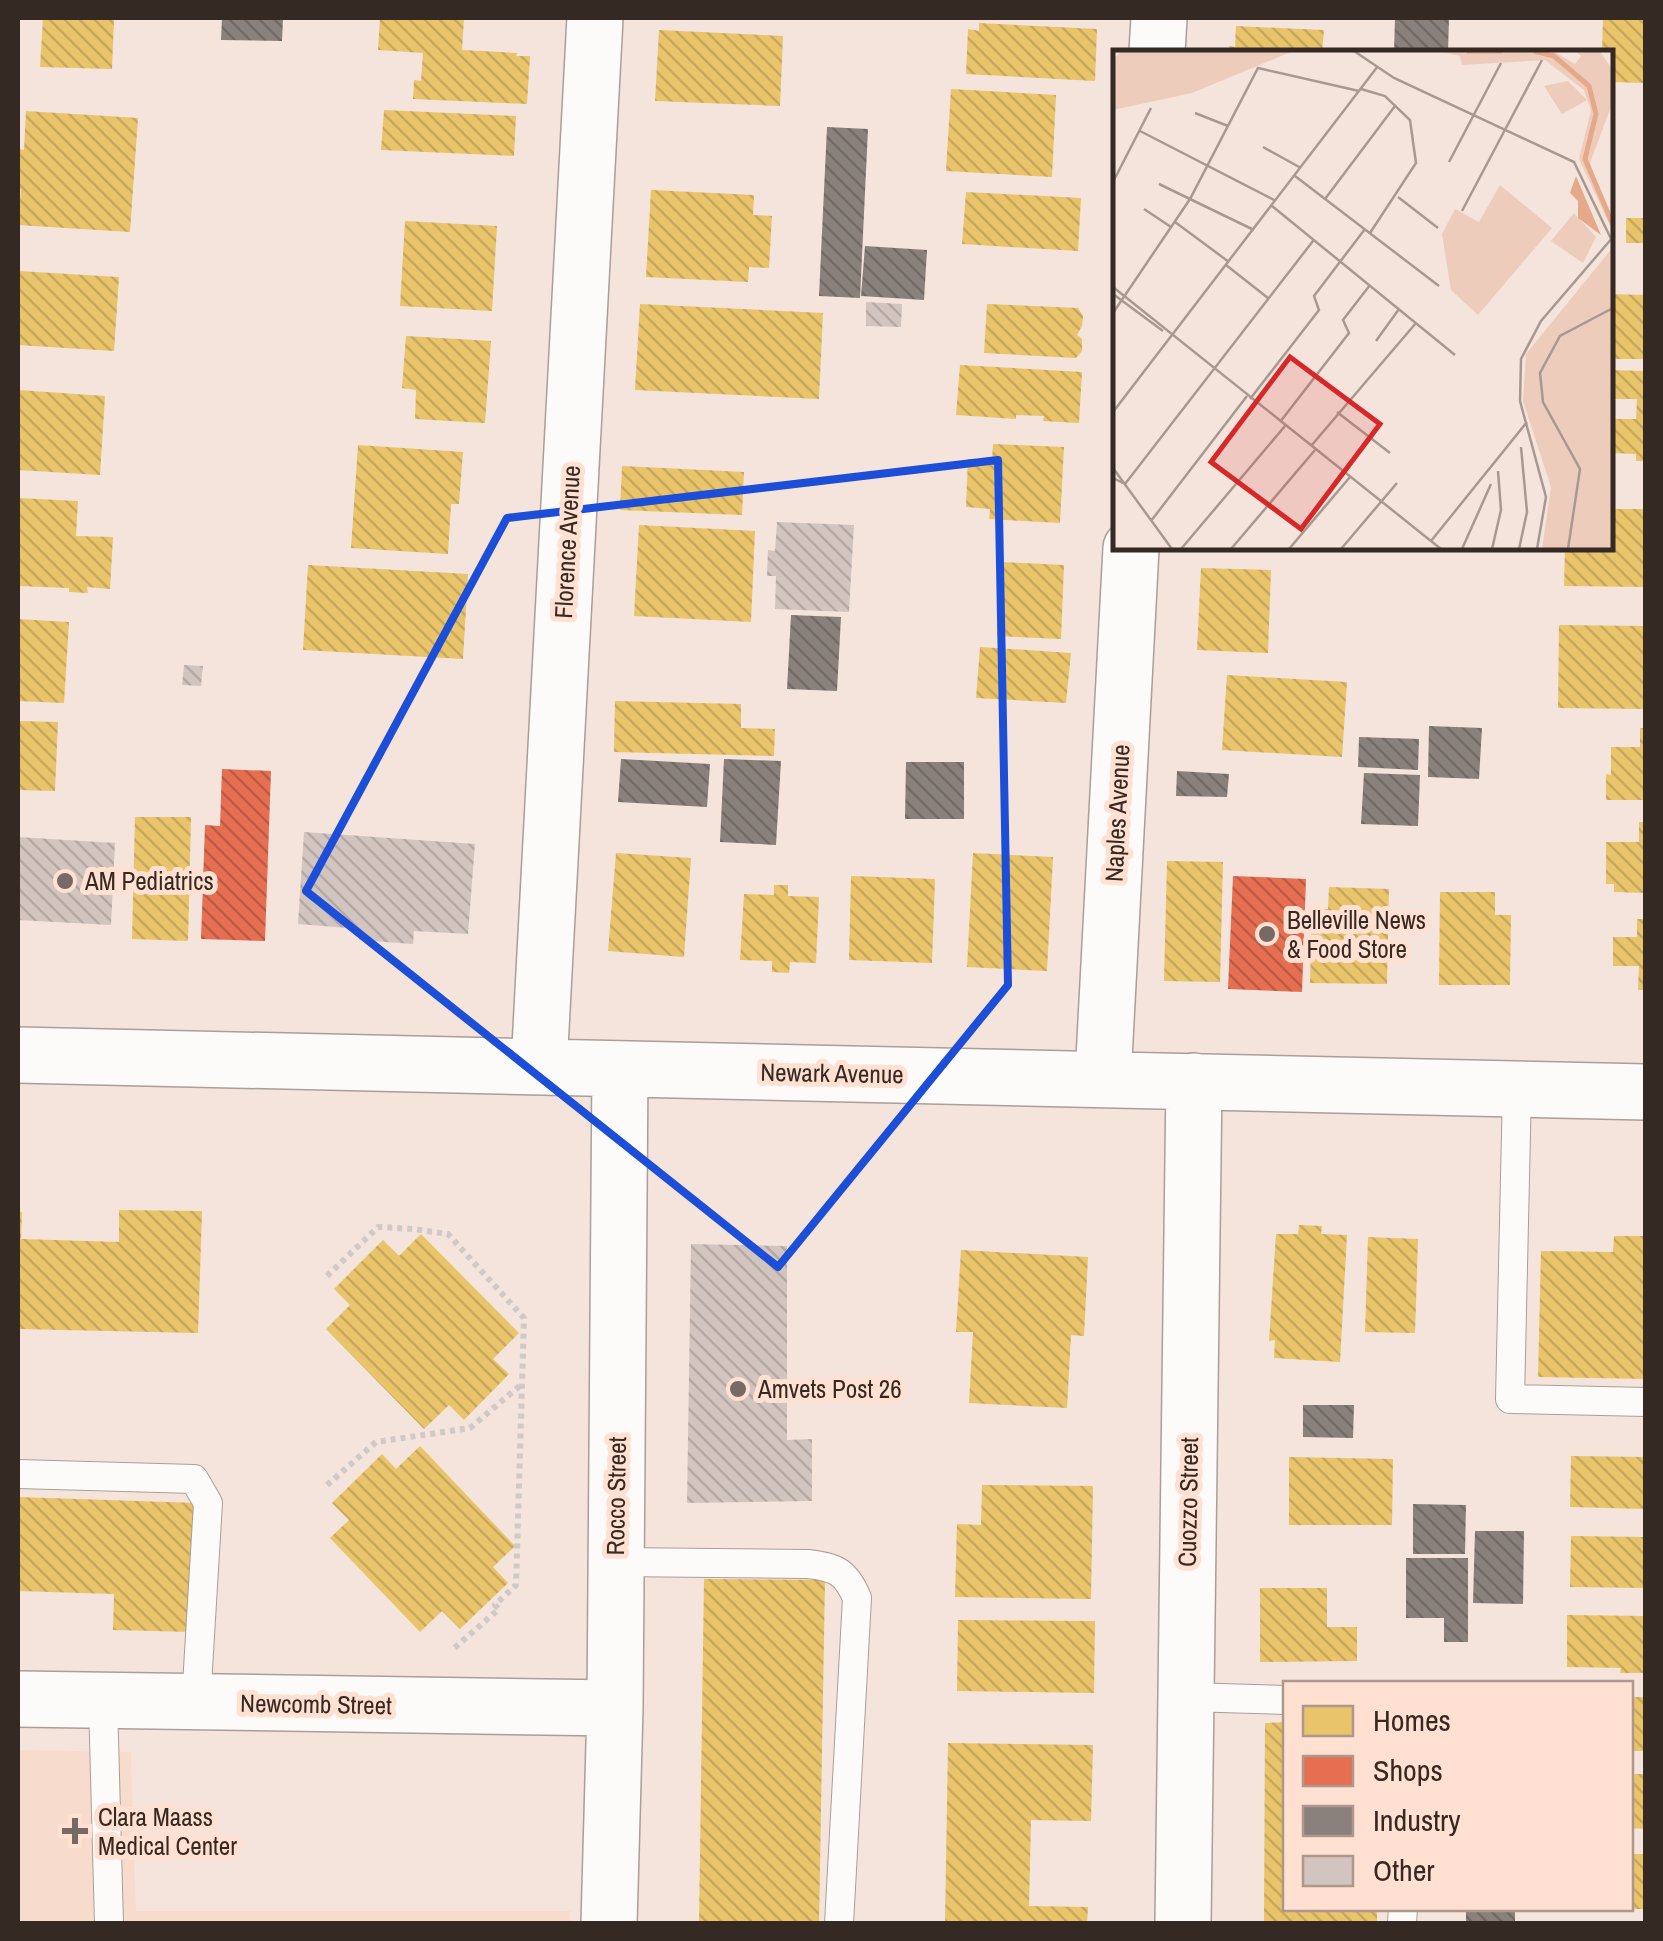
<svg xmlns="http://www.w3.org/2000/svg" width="1663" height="1941" font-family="'Archivo Narrow',sans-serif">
<defs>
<pattern id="homes-back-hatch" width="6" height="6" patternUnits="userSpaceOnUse" patternTransform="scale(2.5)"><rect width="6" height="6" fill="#e9c46a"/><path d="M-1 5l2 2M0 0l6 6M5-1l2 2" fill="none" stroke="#c8a85c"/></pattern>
<pattern id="shops-back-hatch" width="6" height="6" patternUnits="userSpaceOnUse" patternTransform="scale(2.5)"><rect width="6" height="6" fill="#e76f51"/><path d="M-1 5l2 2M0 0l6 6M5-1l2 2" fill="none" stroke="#bc5b43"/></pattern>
<pattern id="industry-back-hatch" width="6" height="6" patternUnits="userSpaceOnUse" patternTransform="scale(2.5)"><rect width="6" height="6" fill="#8a817c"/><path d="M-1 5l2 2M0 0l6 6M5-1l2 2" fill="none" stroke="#726a65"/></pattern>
<pattern id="building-back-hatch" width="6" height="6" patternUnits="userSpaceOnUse" patternTransform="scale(2.5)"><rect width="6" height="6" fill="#d2c5bf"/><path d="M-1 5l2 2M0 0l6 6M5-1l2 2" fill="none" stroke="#b5a9a4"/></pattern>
</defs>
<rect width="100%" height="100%" fill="#f4e4dc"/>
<path fill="#f7dcce" d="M18,1750L131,1752L136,1911H570V1924H18Z"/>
<path fill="url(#homes-back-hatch)" d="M43,18H114L112,69L40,67Z
M380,18H464L462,50L517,53L516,56H530L527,104L413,99L414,80L421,81L423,53L378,50Z
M1603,18H1646V83L1610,82V52H1602Z
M979,23L1097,29L1095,81L966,74L968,29L979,31Z
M1236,26L1324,30L1322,52H1229V46L1235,47Z
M659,30L783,36L780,106L655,101Z
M951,89L1056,95L1052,177L946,171Z
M384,110L516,116L514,156L381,150Z
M26,111L138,118L130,232L18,225L21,189H18V149L24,150Z
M651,190L754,195L753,215L772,216L769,268L749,267L748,282L646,277Z
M966,192L1081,198L1078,251L962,244Z
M1626,218H1646V243H1626Z
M405,221L497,226L492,311L400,306Z
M18,271L119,277L114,351L18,345Z
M1610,294L1646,295V359H1610Z
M640,304L823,313L819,399L635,390Z
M987,304L1078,308L1083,316L1082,326L1077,335L1082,339V351L1076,358L984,353Z
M406,336L491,341L485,423L415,419L416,390L402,388Z
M960,365L1082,372L1079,423L1043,421L1044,416L1016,415V419L956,415Z
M1610,370L1646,371V461H1636V454L1611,453L1613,419H1636L1637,399H1610Z
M18,390L105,396L100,475L18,470Z
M993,444L1064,447L1060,523L989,519L990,509L966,507L968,459L992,460Z
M358,445L463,452L459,504H451L448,554L351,548Z
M622,466L744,472L742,515L620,510Z
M18,498L78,501L76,536L113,537L110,589L87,587L88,593L69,592V588L18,586Z
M1610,509H1646V587L1564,586L1565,548H1610Z
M639,525L755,531L751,622L634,616Z
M1001,562L1064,565L1061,639L997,636Z
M308,565L468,574L463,659L303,650Z
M1201,568L1271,570L1268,653L1197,650Z
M18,619L69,622L64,703L18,701Z
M1559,625L1646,626V709L1558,708Z
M980,647L1071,653L1066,703L976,698Z
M1227,675L1347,682L1342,757L1222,750Z
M615,701L741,704V728L775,729L774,756L614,752Z
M18,721L58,722L55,791L18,790Z
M1640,728H1646V800H1606V774L1611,775V747H1640Z
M135,817H191L188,941L132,939Z
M1639,822H1646V893L1614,892V884H1606V842H1639Z
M616,853L691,858L684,957L608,951Z
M973,853L1053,857L1047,971L967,967Z
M1167,861L1223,862L1220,982L1164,981Z
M851,876L935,879L932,963L849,960Z
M774,885H788V896L819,897L816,963L790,962L789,973L772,972V961L740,960L744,894L774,895Z
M1329,887L1389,889L1387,984L1310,983L1312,909H1328Z
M1440,892H1495V915H1511L1510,985H1439Z
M1637,919H1646V990H1638L1639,966H1613V937H1637Z
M119,1210L202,1211L198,1333L18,1329V1212H22L21,1239L119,1242Z
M1299,1225L1322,1226L1321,1234L1347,1235L1340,1362L1274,1358L1275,1340L1269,1341L1276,1234H1298Z
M421,1234L519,1333L493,1359L509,1374L464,1420L449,1405L424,1429L326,1329L350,1305L334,1289L383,1240L399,1256Z
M1614,1236H1646V1379L1538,1377L1541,1251L1613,1252Z
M1368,1237L1418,1239L1415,1333L1365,1332Z
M961,1250L1088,1257L1084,1336L1071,1335L1067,1408L969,1403L973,1332H956Z
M420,1446L515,1546L493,1567L508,1583L460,1629L442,1611L420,1632L330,1538L349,1520L332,1503L382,1454L396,1469Z
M1571,1456L1646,1457V1509L1570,1507Z
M1289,1457L1393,1459L1392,1525H1289Z
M982,1485L1093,1486L1091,1599L955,1597L957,1524L981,1525Z
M18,1497L197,1503L192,1632L113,1630L114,1594L18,1591Z
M1571,1536L1646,1537V1588L1570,1587Z
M704,1579L825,1580L819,1924H699Z
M1260,1588H1327V1627H1357V1661L1260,1662Z
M1567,1615L1646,1616V1673H1620L1621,1668L1567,1667Z
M958,1620L1095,1621L1094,1693L957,1691Z
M1630,1697H1646V1751H1630Z
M1286,1722V1908H1377V1924H1264L1265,1723Z
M948,1743L1093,1745L1091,1821L1031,1820L1029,1906L1088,1907L1087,1924H945Z
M1630,1774H1646V1829L1630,1828Z
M1630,1854H1646V1909H1630Z"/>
<path fill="url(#shops-back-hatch)" d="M222,769L271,771L265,941L201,939L205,825L220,826Z
M1233,876L1306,879L1302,992L1228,989Z"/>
<path fill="url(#industry-back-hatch)" d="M222,18H283L282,41L221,40Z
M1395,18L1449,19L1448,52H1394Z
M827,127L868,129L860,298L819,296Z
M865,246L927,250L924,300L861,296Z
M791,615L841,617L837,691L787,689Z
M1429,726L1482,728L1479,779L1428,777Z
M1359,737L1419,739L1418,770L1358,767Z
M621,759L710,764L707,807L618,802Z
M724,759L781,761L776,845L720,842Z
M906,762H964V819H905Z
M1177,771L1229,774L1227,797L1176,796Z
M1364,773L1420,775L1418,826L1361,824Z
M1303,1405H1354L1353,1438L1303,1437Z
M1413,1504L1466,1505L1465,1554H1413Z
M1475,1531H1524L1523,1604L1473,1603Z
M1406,1558H1468V1642H1444V1618H1406Z
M1466,1908H1515V1924H1466Z"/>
<path fill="url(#building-back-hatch)" d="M866,302L902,304L901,327L866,326Z
M777,522L854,525L849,612L775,609L776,576H767L768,550L775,551Z
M184,665L203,666L201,686L182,685Z
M304,832L475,844L468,934L414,931L413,944L359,940L360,929L298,924Z
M18,837L115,843L111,925L18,920Z
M691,1244L787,1246V1440L812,1439V1501L687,1503Z"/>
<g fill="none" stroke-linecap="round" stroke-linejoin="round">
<g stroke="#aa9e98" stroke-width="30">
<path id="service" d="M1517,1089L1510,1399L1646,1402
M18,1474L194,1479L208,1503L196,1702
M616,1562L808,1564C836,1567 846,1572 857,1598L839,1924
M1186,1697L1286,1700
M103,1701L109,1924
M1402,1924L1403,1908"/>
</g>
<g stroke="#aa9e98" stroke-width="58">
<path id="minor" d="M1157,52L1159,18
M18,1055L1646,1092
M539,1066L595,18
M1103,1078L1131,548
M18,1699L615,1708
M609,1924L615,1708L620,1069
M1183,1924L1194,1081"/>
</g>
<path stroke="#cfc9c7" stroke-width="6" stroke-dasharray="5 5" stroke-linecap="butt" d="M327,1276L378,1227L413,1229L448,1234L524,1318L516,1585L495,1605L499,1609L451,1651
M327,1485L376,1442L470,1428L522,1384"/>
<use href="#service" stroke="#fdfbfa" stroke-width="28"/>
<use href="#minor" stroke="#fdfbfa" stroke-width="55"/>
</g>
<path fill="none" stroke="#1d4ed8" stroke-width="8" stroke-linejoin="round" d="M998,460L1008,985L778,1267L306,891L507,518Z"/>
<g fill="#776a64" stroke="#ffe0d1" stroke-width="4">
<circle cx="65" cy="881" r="10"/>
<circle cx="1267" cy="934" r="10"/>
<circle cx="738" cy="1389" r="10"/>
<path d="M70 1816h10v10h10v10h-10v10h-10v-10h-10v-10h10z"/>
</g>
<g text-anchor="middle" stroke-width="10" stroke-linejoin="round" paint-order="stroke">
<g font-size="25" fill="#342923" stroke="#ffe0d1">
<text transform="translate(567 542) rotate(-87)" y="9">Florence Avenue</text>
<text transform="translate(1117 813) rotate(-87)" y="9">Naples Avenue</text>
<text transform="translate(832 1073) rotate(1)" y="9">Newark Avenue</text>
<text transform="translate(616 1496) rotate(-89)" y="9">Rocco Street</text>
<text transform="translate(1188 1502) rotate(-89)" y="9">Cuozzo Street</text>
<text transform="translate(316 1704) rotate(1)" y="9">Newcomb Street</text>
</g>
<g font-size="25" fill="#342923" stroke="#ffe0d1" text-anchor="start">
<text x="85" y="890">AM Pediatrics</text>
<text x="1287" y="929">Belleville News<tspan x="1287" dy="29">&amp; Food Store</tspan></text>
<text x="758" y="1398">Amvets Post 26</text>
<text x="98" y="1826">Clara Maass<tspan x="98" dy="29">Medical Center</tspan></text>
</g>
</g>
<g transform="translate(1113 50)">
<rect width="500" height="500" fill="#f4e4dc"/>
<path d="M387,135L439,178L365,265L338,240L329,184L342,159L366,172ZM461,163L483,187L470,213L438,191Z" fill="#ecb"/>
<path d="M9,1H216L178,2L79,43L0,60V9ZM325,1H440L462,14L468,6L462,1H487L500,21V51L477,113L499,180L466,109L478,61L471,40L432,10L349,15L347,6ZM500,197V499H429L438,437L410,351L413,304Z" fill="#ecb"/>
<path d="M105 12a13 13 0 1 1 26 0a13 13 0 1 1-26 0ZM43,1H89L98,14L94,30L48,41ZM3 34a17 17 0 1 1 34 0a17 17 0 1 1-34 0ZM455,31L474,50L449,64L431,36ZM500,346V374L482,382L475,355Z" fill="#ecb"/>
<path d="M463,126L488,185L465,168V151L457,143Z" fill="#e5a98a"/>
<path fill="none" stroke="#e5a98a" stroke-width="5" d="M354,1H389M421,1L441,6L476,36L483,64L472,109L500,175"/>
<path fill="none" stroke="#a79992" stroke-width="2.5" d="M241,1L281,28L461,112L500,193M248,39L272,46L297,70L303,113L257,183M82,63L115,76M27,81L163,151M150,97L188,118M336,112L388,13M182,126L326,236M0,132L38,58M46,134L141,180M285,147L325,178M212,149L282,56M159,156L342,305M31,159L58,177M349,161L429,10M62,172L116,212M113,215L155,248M0,237L328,499M0,244L50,281M0,263L77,149L145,18L246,41M263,291L286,259M137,349L206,260L201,246L252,179M0,362L265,16M224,362L277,403M167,372L236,283L230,270L257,235M198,396L303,273M0,418L59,499M0,428L12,434L200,191M38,471L134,346M318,491L414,372M68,499L172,376M118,499L202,400M176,499L237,427M228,499L284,433M349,499L378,434M379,499L388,460L385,421M406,499L414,462L408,397M424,499L433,447L407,351L408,309L428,271L500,187M455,499L467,419L430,352L427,323L447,286L500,258"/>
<path fill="#d62828" fill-opacity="0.15" stroke="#d62828" stroke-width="5" d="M177,307L267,374L188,479L98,412Z"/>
<rect width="500" height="500" fill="none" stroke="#342923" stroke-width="5"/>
</g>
<rect width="1663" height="1941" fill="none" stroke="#342923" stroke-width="40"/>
<rect x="1283" y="1681" width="350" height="230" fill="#ffe0d1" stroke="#ae978b" stroke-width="2.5"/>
<rect x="1303" y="1706" width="50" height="30" fill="#e9c46a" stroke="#ae978b" stroke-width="2.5"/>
<text x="1373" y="1731" font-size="30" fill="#342923">Homes</text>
<rect x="1303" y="1756" width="50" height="30" fill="#e76f51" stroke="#ae978b" stroke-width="2.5"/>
<text x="1373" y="1781" font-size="30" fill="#342923">Shops</text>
<rect x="1303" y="1806" width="50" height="30" fill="#8a817c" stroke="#ae978b" stroke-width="2.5"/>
<text x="1373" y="1831" font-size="30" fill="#342923">Industry</text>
<rect x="1303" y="1856" width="50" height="30" fill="#d2c5bf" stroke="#ae978b" stroke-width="2.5"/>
<text x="1373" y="1881" font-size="30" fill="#342923">Other</text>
</svg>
